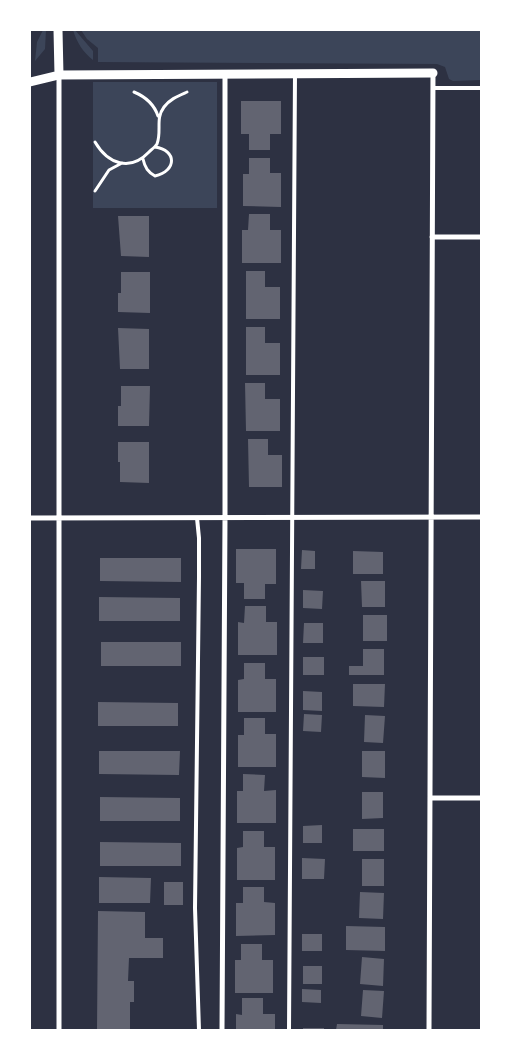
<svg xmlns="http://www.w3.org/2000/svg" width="511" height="1060" font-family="'PT Serif',serif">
<rect width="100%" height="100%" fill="#2d3142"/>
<path fill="#3c4559" d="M43,30H46L45,49L35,61L37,42Z
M73,30H75L93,51V60C83,52 77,43 73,30Z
M81,30H481V80L453,81L449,79L445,67L437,64L98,62V48L87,39Z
M93,82H217V208H93Z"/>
<path fill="#626471" d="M241,101H281V134H270V150H249V134H241Z
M249,158H270V173H281V207L243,206V174H249Z
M249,214H270V230H281V263H242V230H248Z
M118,216H149V257L121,256Z
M246,271H265V287H280V319H246Z
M121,272H150V313L118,312V293H121Z
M246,327H265V343H280V375H246Z
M118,328L149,329V369H120Z
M245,383H265V399H280V431H246Z
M121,386H150L149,426H118V406H121Z
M248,439H268V455H282V487H249Z
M118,442H149V483L120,482V462H118Z
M236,549H276V584H265V599H244V583H236Z
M302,550L315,551V569H301Z
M353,551L383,552V574H353Z
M100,558H181V582L100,581Z
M361,581H385V607H362Z
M303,590L323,591L322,609L303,608Z
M99,597L180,598V621H99Z
M245,606H266V622H277V655H238V622L244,623Z
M363,615H387V641H363Z
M304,623H323V643H303Z
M101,642H181V666H101Z
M363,649H384V675H349V666H363Z
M303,657H324V675H303Z
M244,663H265V679H276V712H238V680L244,679Z
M353,684H385L384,707L353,706Z
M303,691L322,692V711L303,710Z
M98,702L178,703V726H98Z
M304,714L322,715L321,732L303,731Z
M365,715L385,716L383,743L364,742Z
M244,718H265V734H276V767H238V735H244Z
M99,751H180L179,775L99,774Z
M362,751H385V778L362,777Z
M243,774L265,775L264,791L276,790V823H237V791H243Z
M362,792H383V818L362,819Z
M100,797L180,798V821H100Z
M322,825V843H303V826Z
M353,829H384V851H353Z
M243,831H264V847H275V880H237V848L243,847Z
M100,842L181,843V866H100Z
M302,858L325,859L324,879H302Z
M362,859H384V886H362Z
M99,877L151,878L150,903H99Z
M164,882H183V905H164Z
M243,887H264V902L275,903V935L236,936V903H243Z
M360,892L384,893L383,919L359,918Z
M98,911L145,912V938H163V958H129L128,981H134V1002H130V1030H97Z
M346,926L385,927V951L346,950Z
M302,934H322V951H302Z
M241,944H262V960H273V993H235V960H241Z
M362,957L384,959L383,986L360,984Z
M303,966H322V984H303Z
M302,989L321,990V1003L302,1002Z
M363,990L384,991L382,1018L361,1016Z
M242,998H263V1014H275V1030H236V1014L242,1015Z
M337,1024L383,1025V1030H336Z
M303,1028H324V1030H303Z"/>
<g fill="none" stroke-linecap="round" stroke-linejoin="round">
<path stroke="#fff" stroke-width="3" d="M134,92C146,97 154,104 158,116
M95,142C108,164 130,172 149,152C151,150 155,147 157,144C162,131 155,119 164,107C170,99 178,96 187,92
M143,159C145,168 148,172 155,176C177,171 177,150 155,147
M95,191L109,170L122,163"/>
<path stroke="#fff" stroke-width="4" d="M433,88H481
M197,518L199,538V577L195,908L199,1030
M289,1030L295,74"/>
<path stroke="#fff" stroke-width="5" d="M59,75V1030
M432,237H481
M30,518L481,517
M430,798H481
M222,1030L225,518V74
M429,1030L433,73"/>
<path stroke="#fff" stroke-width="9" d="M58,30L59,75
M30,82L59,75L433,73"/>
</g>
<rect width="511" height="1060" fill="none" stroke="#ffffff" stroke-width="62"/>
</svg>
